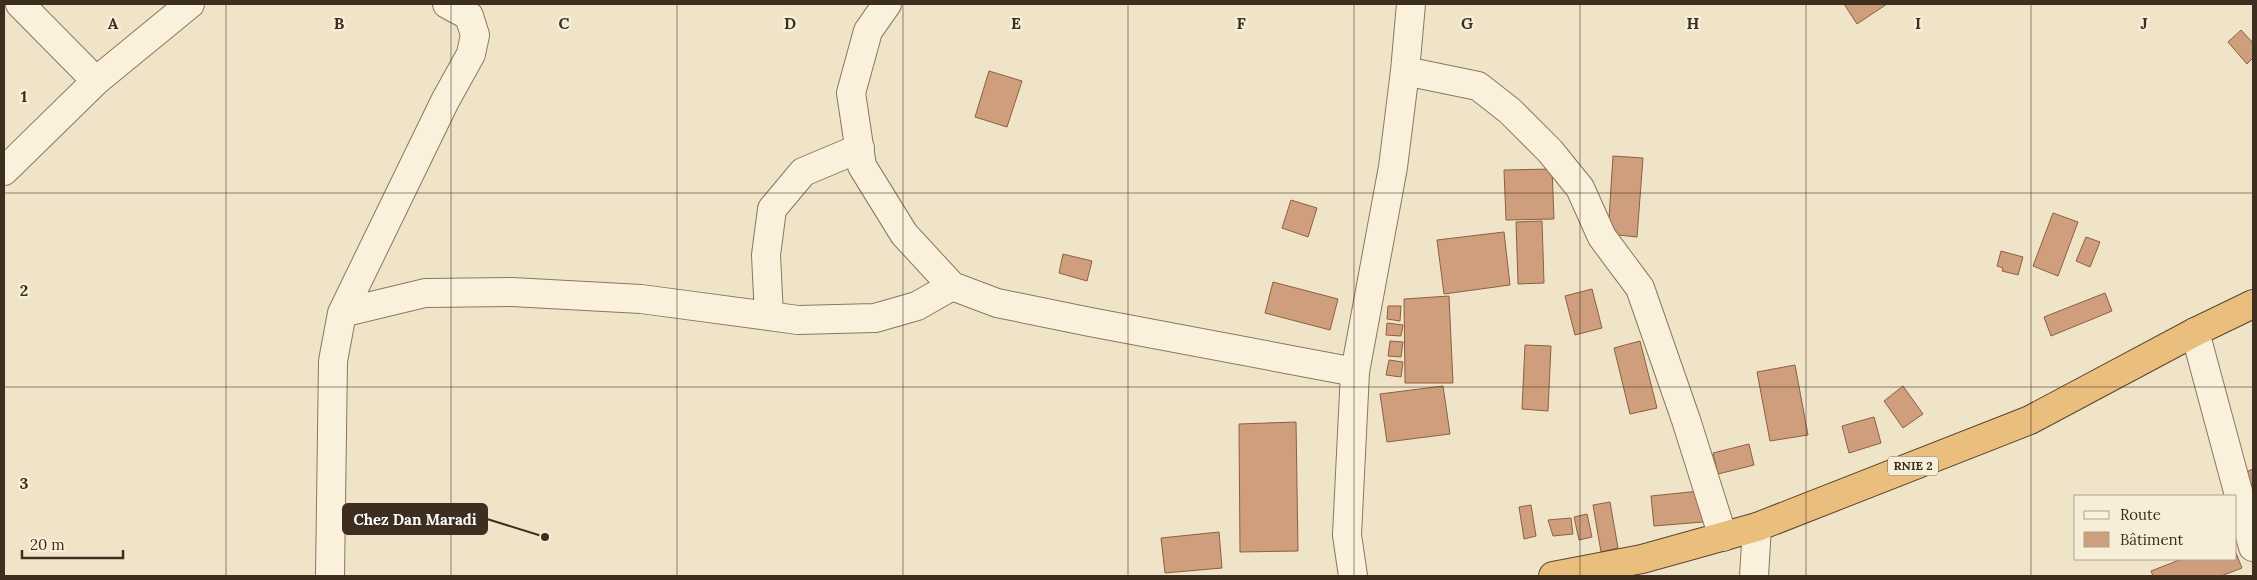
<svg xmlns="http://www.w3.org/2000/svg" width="2257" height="580" font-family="Lora,serif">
<rect width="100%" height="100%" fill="#f0e4c8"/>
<path fill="#cf9f7d" stroke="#8d5f41" d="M1844,4H1887L1857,24Z
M2241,30L2253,43V58L2247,64L2228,42Z
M989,71L1022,81L1007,127L975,117Z
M1613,156L1643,158L1637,237L1608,234Z
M1552,169L1554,219L1506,220L1504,170Z
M1291,200L1317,208L1308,237L1282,228Z
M2053,213L2078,222L2058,276L2033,266Z
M1542,221L1544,283L1518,284L1516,222Z
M1504,232L1510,285L1444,294L1437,240Z
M2086,237L2100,242L2090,267L2076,261Z
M2001,251L2023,257L2018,275L2002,271L2003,268L1997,266Z
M1063,254L1092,261L1087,281L1059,273Z
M1273,282L1338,299L1330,330L1265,313Z
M1592,289L1602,328L1575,335L1565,296Z
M2105,293L2112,311L2051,336L2044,317Z
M1449,296L1453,383H1405L1404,299Z
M1388,306H1401L1400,321L1387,319Z
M1387,323L1403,325L1401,336L1386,335Z
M1390,341L1403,342L1401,357L1388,356Z
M1640,341L1657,408L1630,414L1614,348Z
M1525,345L1551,346L1548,411L1522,409Z
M1389,360L1403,362L1401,377L1386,375Z
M1795,365L1808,435L1770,441L1757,372Z
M1443,386L1450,434L1387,442L1380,394Z
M1903,386L1923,414L1903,428L1884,401Z
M1874,417L1881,443L1849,453L1842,426Z
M1296,422L1298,551L1240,552L1239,424Z
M1749,444L1754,465L1718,474L1713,453Z
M2253,469V489L2246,472Z
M1700,491L1703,522L1654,526L1651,496Z
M1610,502L1618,548L1601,552L1593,505Z
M1531,505L1536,536L1524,539L1519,507Z
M1587,514L1592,537L1579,540L1574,517Z
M1571,518L1573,534L1553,536L1548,520Z
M1219,532L1222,568L1165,573L1161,538Z
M2236,553L2242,568L2221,576H2153L2151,571L2182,559H2236Z"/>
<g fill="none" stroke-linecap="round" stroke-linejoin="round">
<g stroke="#8d765c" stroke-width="30">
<path id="minor" d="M20,4L96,81
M887,4L868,31L851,93L862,166L904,234L952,286L997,303L1090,322L1355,372
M1405,71L1478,86L1510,111L1550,151L1580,188L1602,237L1640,288L1686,420L1723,537
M4,171L96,81L190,4
M342,313L425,293L512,292L641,299L798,320L875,318L917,306L952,286
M769,316L766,255L772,209L803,172L860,148
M2195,332L2253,547
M330,576L333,361L342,313L445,101L471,54L475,35L469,16L447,4
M1353,576L1347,535L1355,372L1393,167L1405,71L1411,4
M1754,576L1757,527"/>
</g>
<g stroke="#5b4430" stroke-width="30">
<path id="trunk" d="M1553,576L1642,559L1757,527L2030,420L2195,332L2253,304"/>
</g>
<use href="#minor" stroke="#faf1dc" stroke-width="28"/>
<use href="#trunk" stroke="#eabe7c" stroke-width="28"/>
</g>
<path fill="none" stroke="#3d2e20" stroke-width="1" stroke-opacity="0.55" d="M226,4V576M451,4V576M677,4V576M903,4V576M1128,4V576M1354,4V576M1580,4V576M1806,4V576M2031,4V576M4,193H2253M4,387H2253"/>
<g text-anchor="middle" stroke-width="5" stroke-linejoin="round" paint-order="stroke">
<rect fill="#f7eed8" stroke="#756857" stroke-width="1" x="1888" y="456.5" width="50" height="19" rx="4"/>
<g font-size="12" font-weight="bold" fill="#3d2e20">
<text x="1913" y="470">RNIE 2</text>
</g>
</g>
<g font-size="16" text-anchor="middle" font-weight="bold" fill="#3d2e20" stroke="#f7eed8" stroke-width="5" stroke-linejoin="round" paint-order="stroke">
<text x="113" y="29">A</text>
<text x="339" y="29">B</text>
<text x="564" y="29">C</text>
<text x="790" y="29">D</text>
<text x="1016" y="29">E</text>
<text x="1241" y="29">F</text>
<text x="1467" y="29">G</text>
<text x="1693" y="29">H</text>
<text x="1918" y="29">I</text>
<text x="2144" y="29">J</text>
<text x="24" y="102">1</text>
<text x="24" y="296">2</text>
<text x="24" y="489">3</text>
</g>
<path fill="none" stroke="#3d2e20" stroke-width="2" d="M545 537L487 519"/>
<circle fill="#3d2e20" stroke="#f7eed8" stroke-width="2" cx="545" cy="537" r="5"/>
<rect fill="#3d2e20" stroke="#3d2e20" stroke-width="2" x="343" y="504" width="144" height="30" rx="5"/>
<g font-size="15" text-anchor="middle" font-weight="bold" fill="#fff">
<text x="415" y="525">Chez Dan Maradi</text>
</g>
<rect width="2257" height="580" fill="none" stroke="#3d2e20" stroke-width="10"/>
<rect x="2074" y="495" width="162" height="65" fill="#f7eed8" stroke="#ada18e"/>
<rect x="2084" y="511" width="25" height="8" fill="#faf1dc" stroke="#ada18e"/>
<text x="2120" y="520" font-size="15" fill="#3d2e20">Route</text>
<rect x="2084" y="532" width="25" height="15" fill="#cf9f7d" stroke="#ada18e"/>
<text x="2120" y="545" font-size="15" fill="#3d2e20">Bâtiment</text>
<path d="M22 550v8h101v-8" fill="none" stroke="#3d2e20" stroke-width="2.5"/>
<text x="30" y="550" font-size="15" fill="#3d2e20" stroke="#f7eed8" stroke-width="4" paint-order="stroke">20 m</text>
</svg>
